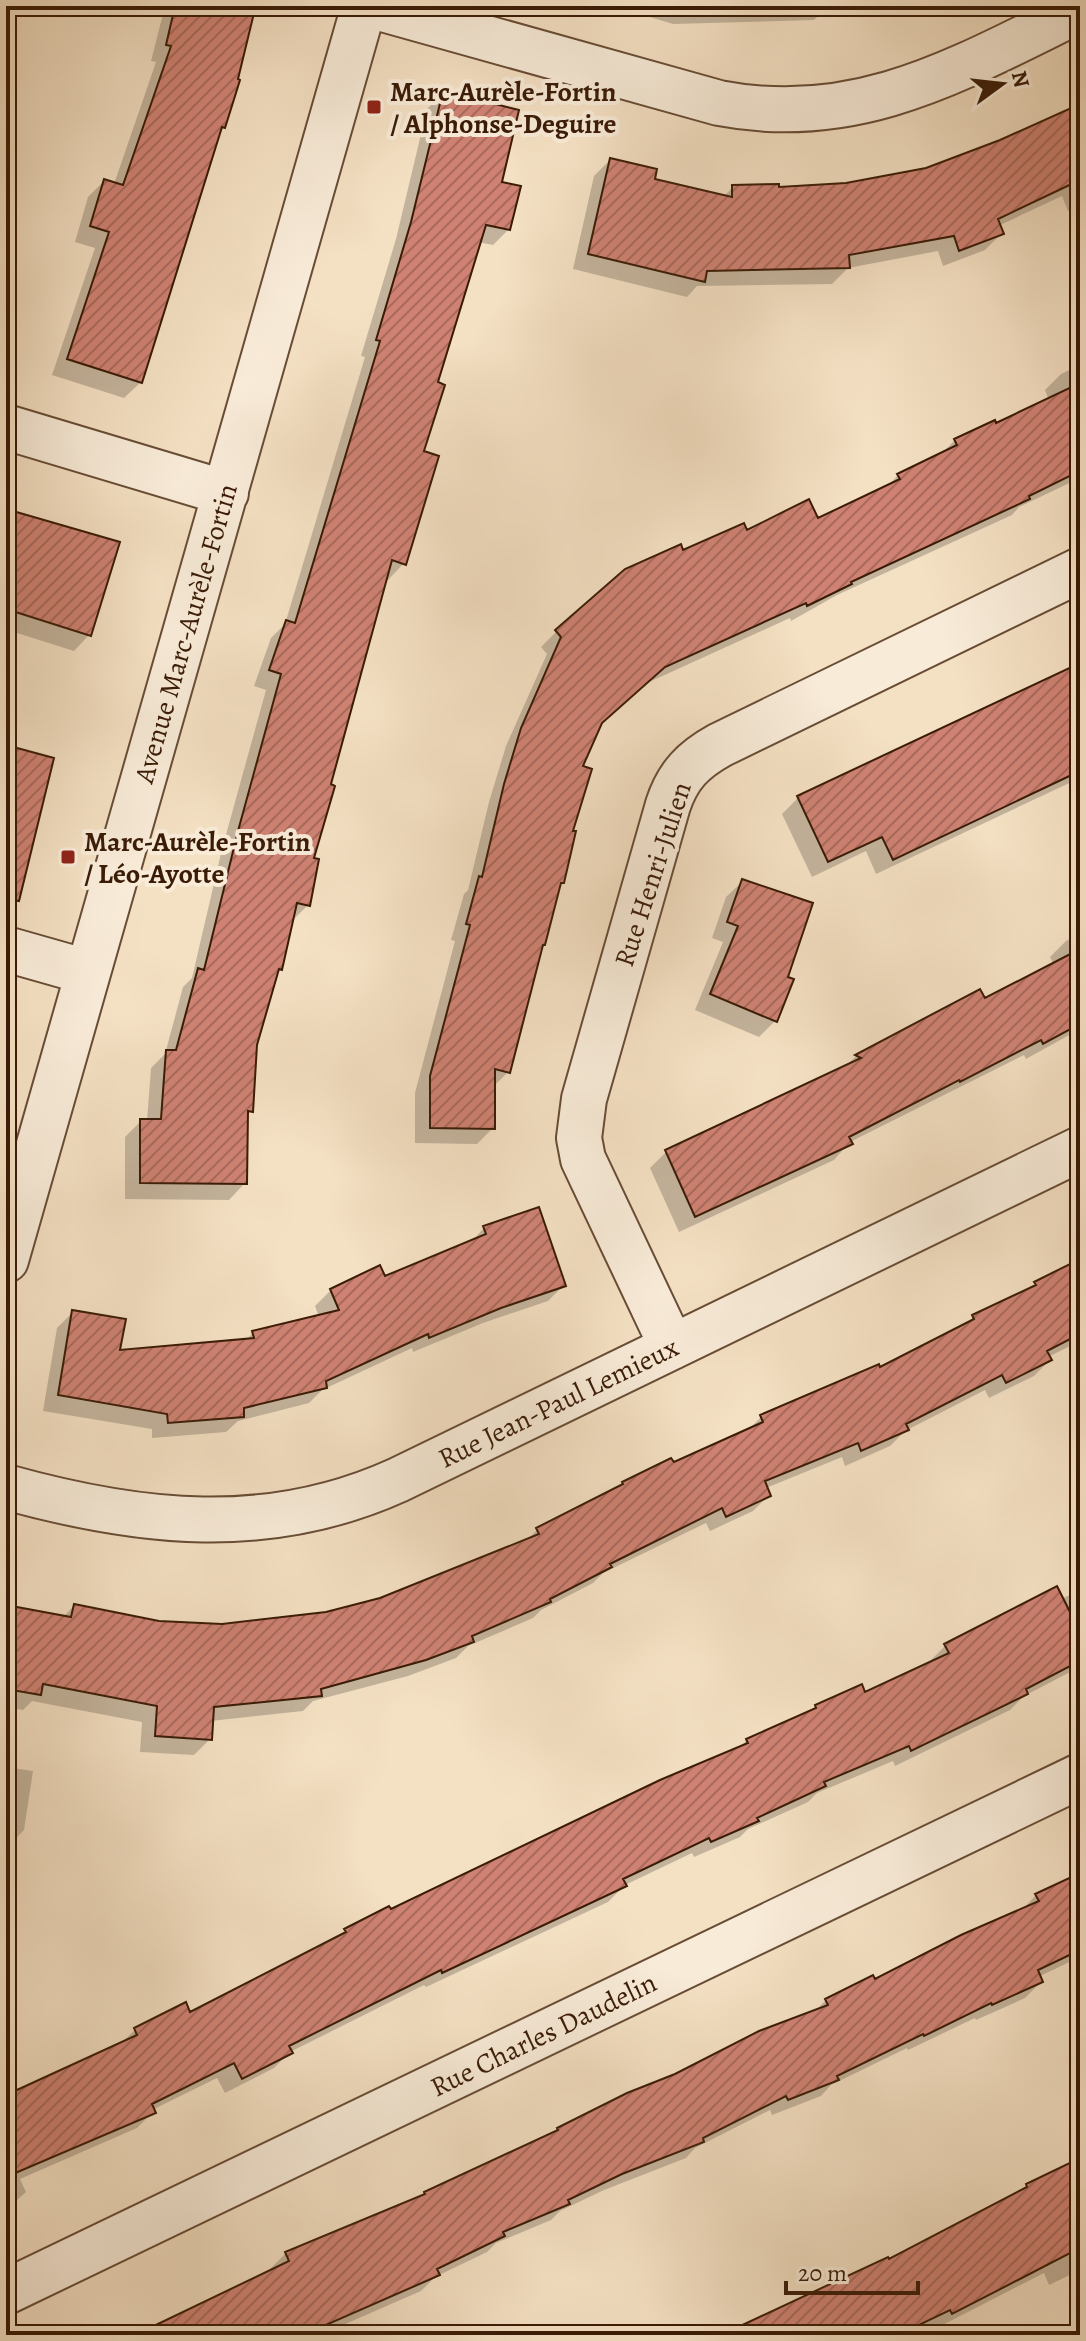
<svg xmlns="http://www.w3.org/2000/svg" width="1086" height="2341" font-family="Alegreya,serif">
<defs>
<pattern id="building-hatch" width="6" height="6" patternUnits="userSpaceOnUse" patternTransform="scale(2)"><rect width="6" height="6" fill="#cf8273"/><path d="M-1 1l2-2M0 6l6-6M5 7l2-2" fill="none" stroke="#a96a5c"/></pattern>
</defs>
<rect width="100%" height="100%" fill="#f4e0c3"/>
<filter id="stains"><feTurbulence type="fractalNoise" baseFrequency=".0025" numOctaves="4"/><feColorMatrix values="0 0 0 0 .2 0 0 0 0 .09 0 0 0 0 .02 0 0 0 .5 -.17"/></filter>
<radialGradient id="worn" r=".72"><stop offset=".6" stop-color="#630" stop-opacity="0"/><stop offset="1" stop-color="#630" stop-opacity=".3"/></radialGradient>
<path fill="#0003" d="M165,6H254L224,127L218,133L141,382L124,398L52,375L95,248L75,242L88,197L104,181L114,184L156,62L151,61Z
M642,6H829L814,20L673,24L640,14Z
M443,93L500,184L509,229L493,245L478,242L435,384L404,563L388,580L385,579L328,786L311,859L308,905L291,922L280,969L275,974L255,1045L251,1111L246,1116L245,1183L229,1200L125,1199V1137L141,1121H147L151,1068L165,1054L183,987L192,978L222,849L266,690L254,686L271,638L285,624L365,357L361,356L396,239L427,109Z
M1080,104V206L1068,211L1062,196L998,226L1001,234L985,250L943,266L938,251L848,268L832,284L697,286L687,297L573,269L594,176L610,160L652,181L723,197L733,187L777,189L846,185L926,170L1046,121L1052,116Z
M1080,365V478L1019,507L1012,515L837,595L791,621L790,618L647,683L599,725L581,767L562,882L558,886L540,948L508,1072L493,1087V1128L477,1144L415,1143V1093L455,941L451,940L464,894L468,890L489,802L506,746L547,654L541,647L557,631L682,553L746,532L818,520L886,488L898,475L940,455L955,440L995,425L1049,400L1045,390L1061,374Z
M6,511L90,634L74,651L17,633L11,639L6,637Z
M1080,665V778L876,874L866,851L812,877L782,814L798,798Z
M743,881L786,978L775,1021L759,1037L695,1010L723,942L712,938L726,897Z
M1080,934V1029L1026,1059L1024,1055L850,1142L834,1160L679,1232L650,1168L666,1152L845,1067L856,1056L979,992L984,1001L1054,965L1050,957L1066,941Z
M484,1228L564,1285L548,1301L483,1323L413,1352L412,1348L322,1390L309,1403L238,1421L226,1432L152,1438V1429L43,1411L57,1328L73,1312L118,1352L245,1341L253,1333L319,1317L315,1306L331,1290L384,1279L469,1244Z
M1080,1270V1341L1048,1357L1050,1360L1034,1376L989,1398L985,1390L905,1431L890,1446L845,1466L842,1457L766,1488L769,1495L753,1511L710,1531L706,1523L603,1573L593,1583L541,1610L533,1618L468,1646L456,1658L408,1676L313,1701L303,1711L211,1721L210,1739L194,1755L140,1752L142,1722L32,1701L23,1710L6,1707V1607L63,1617L74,1606L159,1623L222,1626L327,1614L381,1600L526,1541L537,1530L670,1460L673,1465L747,1431L761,1417L879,1370L963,1327L974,1317L1029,1290L1035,1284Z
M1080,1591V1667L1024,1696L1010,1710L895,1766L893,1761L817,1793L808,1802L748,1829L740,1837L694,1857L692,1853L625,1885L608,1902L426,1987L424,1985L290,2052L274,2068L225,2093L217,2078L152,2110L153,2112L137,2128L20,2179L26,2192L6,2210V2099L119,2045L135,2030L189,2014L337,1940L346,1930L738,1749L747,1740L811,1712L816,1707L864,1695L930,1664L929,1662L945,1646Z
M6,1767L33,1771L24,1830L15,1839L14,1901L6,1910Z
M1080,1882V1957L1038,1977L1041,1982L1025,1998L976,2020L975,2018L908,2050L907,2048L831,2085L821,2096L772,2115L770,2110L695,2148L686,2158L604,2190L560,2211L551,2220L496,2243L487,2252L435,2277L421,2291L320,2335H117L133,2327L136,2334L207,2303L271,2272L270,2269L286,2253L421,2198L425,2194L552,2135L558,2129L814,2012L826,2000L874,1982L1021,1911L1036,1895Z
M1080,2160V2270L1049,2285L1044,2273L923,2335H728L888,2261L1018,2194L1027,2186Z"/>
<path fill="url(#building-hatch)" stroke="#3a1b06" stroke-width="2" d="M175,6H224L254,13L238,79L240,80L225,128L222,127L142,383L67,359L109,232L90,226L104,179L123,185L171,46L166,45Z
M443,91L519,110L502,182L521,186L510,230L486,225L438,382L445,385L424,451L439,456L406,565L392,560L331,784L335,786L314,858L319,859L310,906L297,903L282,970L279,969L257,1045L253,1112L248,1111L247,1184L140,1183V1119H161L166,1050H176L198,968L204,970L238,831L281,674L269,670L286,620L295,623L380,341L376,340L411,222Z
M1080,104V180L998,219L1004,234L959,251L954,236L849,255L850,268L707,271L705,282L588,254L610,158L657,169L655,179L732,197V185L779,184V187L846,183L926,168L1000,140Z
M1080,383V471L1029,496L1030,499L851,582L852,584L807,606L806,603L665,667L602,723L583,766L592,769L573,831H576L564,883H561L545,945H543L510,1073L495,1069V1129L430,1128V1076L470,925L466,924L479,876L482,877L504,784L521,728L561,637L555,630L625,569L681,544L683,550L744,523L747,530L809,499L818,518L900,479L897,474L957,445L954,439L995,420L996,423Z
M6,509L120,542L91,636L6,609Z
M1080,663V771L893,860L882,837L828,862L797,796Z
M6,745L54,758L19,901L6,899Z
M742,879L813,903L788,977L794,979L777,1022L710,994L738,926L727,922Z
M1080,949V1024L1043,1044L1041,1040L960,1082L959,1080L849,1137L853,1144L695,1217L665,1150L861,1058L855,1055L980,989L985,998Z
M539,1207L566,1286L501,1308L429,1338L428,1334L326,1381L327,1388L244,1408V1417L168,1423L167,1414L58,1395L72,1310L126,1319L120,1350L254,1338L252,1331L339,1310L330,1289L380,1265L385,1276L486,1234L483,1226Z
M1080,1259V1334L1047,1351L1052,1360L1006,1383L1002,1375L906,1424L909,1430L861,1451L858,1443L765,1481L771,1496L726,1517L722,1508L610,1564L612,1567L550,1599L551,1602L472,1636L474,1642L426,1660L321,1689L322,1696L214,1707L212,1740L155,1736L157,1706L43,1684L41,1695L6,1689V1605L71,1617L74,1604L159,1621L222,1624L326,1612L380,1598L539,1534L536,1528L623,1484L622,1482L671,1458L674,1462L763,1422L760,1415L879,1364L880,1367L974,1319L972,1315L1036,1285L1034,1282Z
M1057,1586L1080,1632V1661L1026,1689L1028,1694L911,1751L909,1746L824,1782L826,1786L757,1818L759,1821L711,1842L709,1838L623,1879L627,1886L442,1973L441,1970L289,2046L293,2053L242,2079L234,2063L152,2104L156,2113L6,2177V2095L137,2035L134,2028L186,2002L190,2012L346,1932L344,1929L389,1906L391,1909L660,1780L748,1743L746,1739L816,1708L815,1705L862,1684L865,1692L949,1653L944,1644Z
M1080,1873V1950L1038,1970L1043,1982L992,2005L991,2003L924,2036L923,2034L837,2076L839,2080L788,2100L786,2096L703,2138L704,2142L622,2174L568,2200L570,2204L503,2232L505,2236L437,2269L440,2275L303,2335H135L289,2261L285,2252L425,2194L424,2192L558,2130L557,2128L627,2093L675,2074L759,2031L828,2005L825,1999L873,1975L875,1979L961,1935L1039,1901L1035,1894Z
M1080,2158V2248L952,2314L950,2310L898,2335H721L888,2257L889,2259L1027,2187L1026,2184Z"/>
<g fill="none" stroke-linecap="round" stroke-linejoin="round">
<g stroke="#684c35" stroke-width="48">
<path id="street" d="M372,6L719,103C858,130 961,68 1080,10
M6,427L226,493
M6,949L87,972
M6,1260L364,6
M672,1347L583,1159L579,1138L584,1099L668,805C678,775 693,760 720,745L1080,570
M6,1487C139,1524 268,1539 398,1480L1080,1149
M6,2292L1080,1776"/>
</g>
<use href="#street" stroke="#f8ebd8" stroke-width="44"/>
</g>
<g fill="#8f2418" stroke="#f8ebd8" stroke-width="3">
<rect x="366" y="99" width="16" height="16" rx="4"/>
<rect x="60" y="849" width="16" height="16" rx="4"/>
</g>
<g text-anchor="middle" stroke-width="8" stroke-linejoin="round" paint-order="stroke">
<g font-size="28" font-weight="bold" fill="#3a1b06" stroke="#f8ebd8" text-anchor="start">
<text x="390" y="101">Marc-Aurèle-Fortin<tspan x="390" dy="32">/ Alphonse-Deguire</tspan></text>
<text x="84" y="851">Marc-Aurèle-Fortin<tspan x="84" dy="32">/ Léo-Ayotte</tspan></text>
</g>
<g font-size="28" fill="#3a1b06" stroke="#f8ebd8">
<text transform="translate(185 633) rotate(-74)" y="10">Avenue Marc-Aurèle-Fortin</text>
<text transform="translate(652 874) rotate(-72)" y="10">Rue Henri-Julien</text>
<text transform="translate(558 1402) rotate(-26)" y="10">Rue Jean-Paul Lemieux</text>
<text transform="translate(543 2034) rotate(-26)" y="10">Rue Charles Daudelin</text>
</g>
</g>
<rect width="1086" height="2341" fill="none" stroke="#f4e0c3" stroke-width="32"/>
<rect x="8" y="8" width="1070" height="2325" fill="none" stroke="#3a1b06" stroke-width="4"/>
<rect x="16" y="16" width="1054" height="2309" fill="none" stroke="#3a1b06" stroke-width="2"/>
<g transform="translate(1002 84) rotate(75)" stroke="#f8ebd8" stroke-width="6" paint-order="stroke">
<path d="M0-6L14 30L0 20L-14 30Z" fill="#3a1b06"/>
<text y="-12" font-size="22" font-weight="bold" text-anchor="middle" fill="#3a1b06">N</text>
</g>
<path d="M786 2281v12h132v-12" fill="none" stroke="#3a1b06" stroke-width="4"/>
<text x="798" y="2281" font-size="24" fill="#3a1b06" stroke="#f8ebd8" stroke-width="6" paint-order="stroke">20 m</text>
<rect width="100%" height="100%" filter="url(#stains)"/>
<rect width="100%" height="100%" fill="url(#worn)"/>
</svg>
